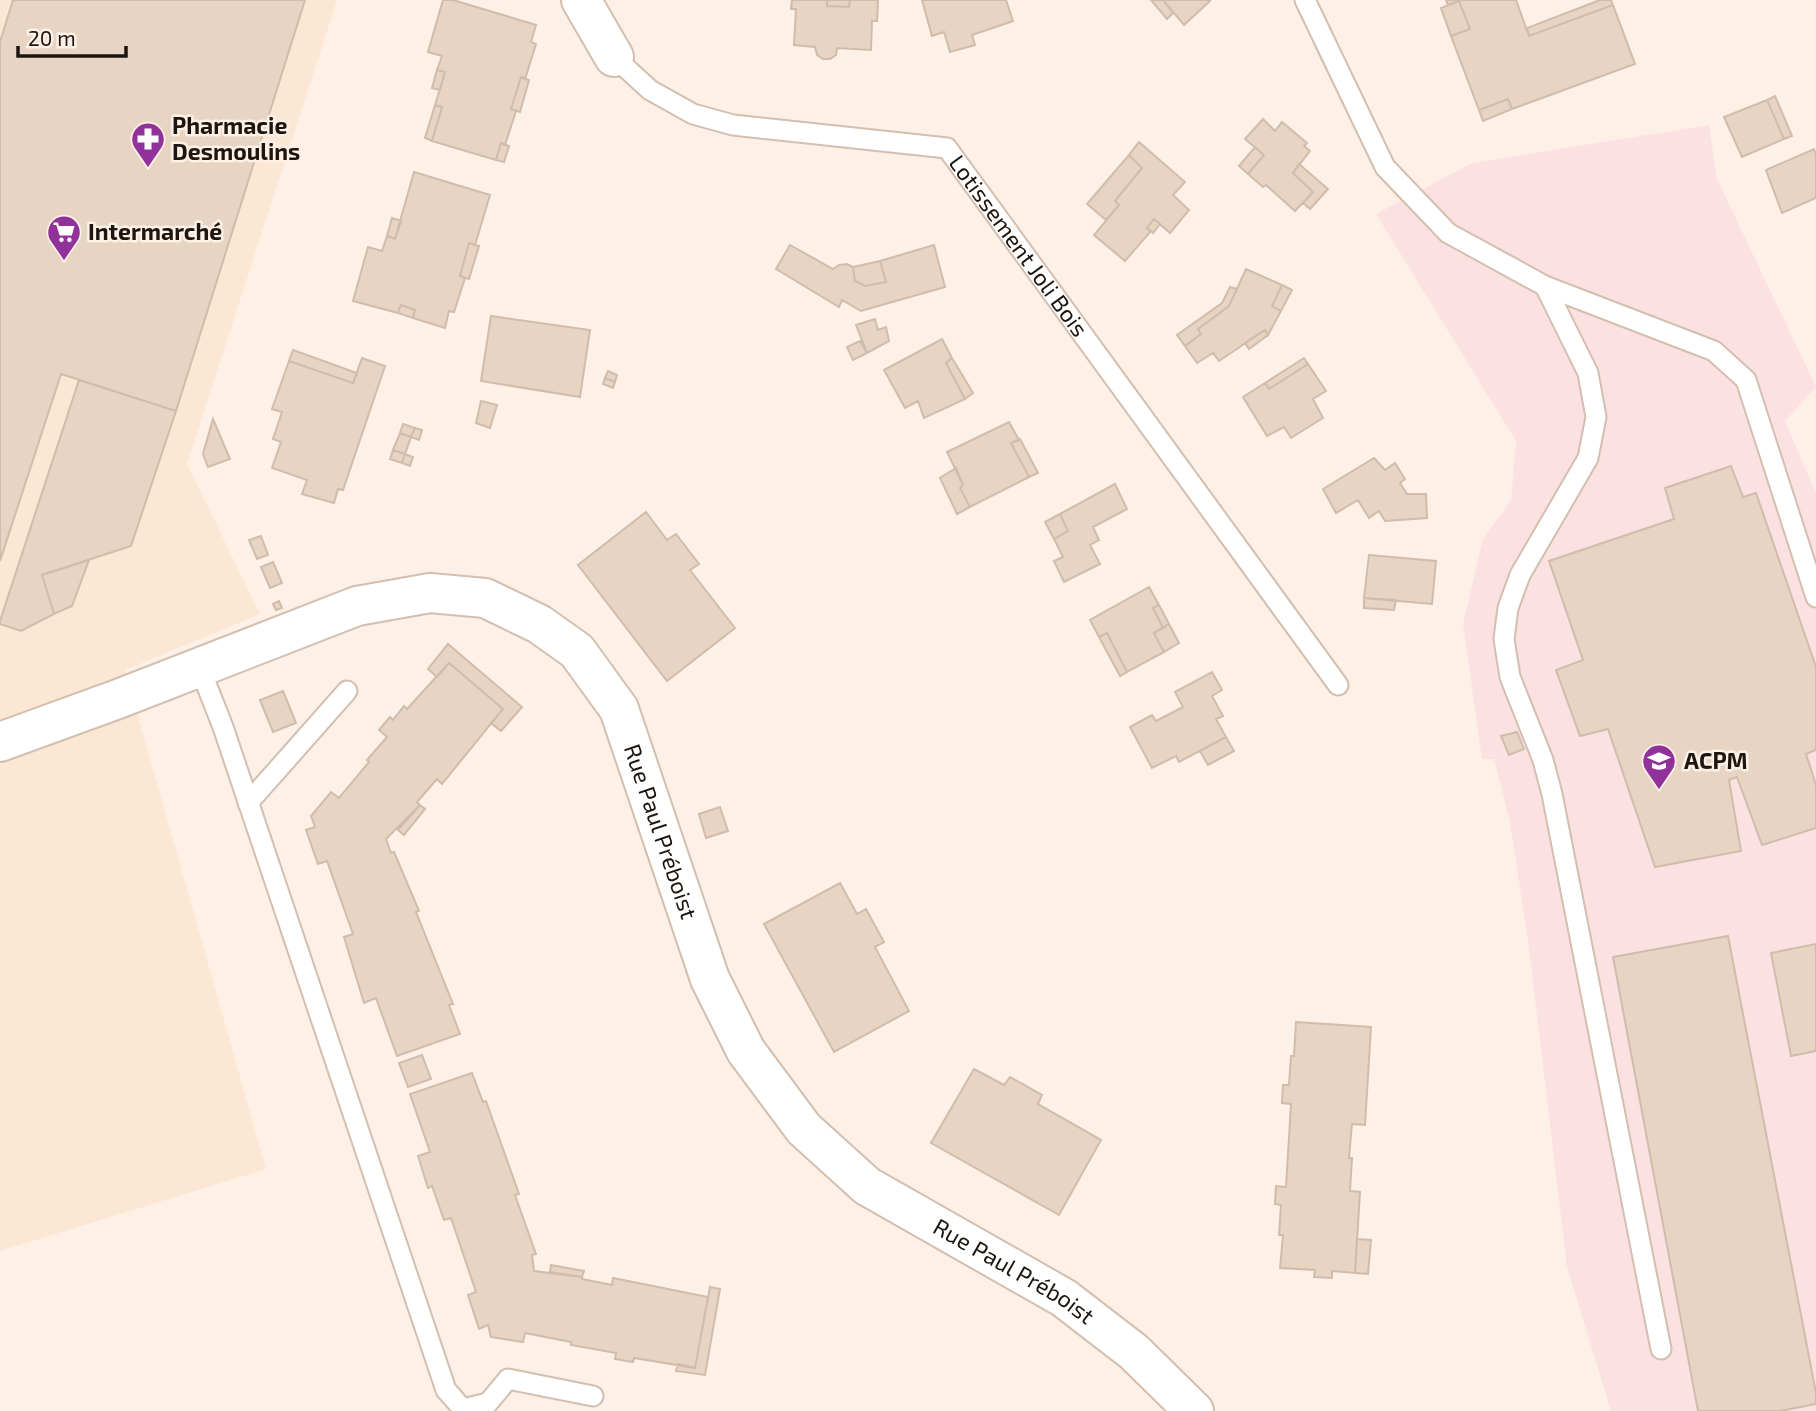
<svg xmlns="http://www.w3.org/2000/svg" width="1816" height="1411" font-family="'Exo 2',sans-serif">
<rect width="100%" height="100%" fill="#fdf0e6"/>
<path fill="#fce6d4" d="M0,0H337L187,464L260,614L125,670L266,1169L0,1251Z"/>
<path fill="#fce1e3" d="M1709,125L1717,179L1816,387L1785,421L1816,494V1411H1611L1567,1267L1528,940L1510,823L1494,759H1482L1463,624L1483,539L1511,500L1516,441L1376,214L1472,163Z"/>
<path fill="#e8d4c3" stroke="#d1bcac" stroke-width="2" d="M13,0H305L176,411L61,374L0,561V42Z
M443,0H453L536,25L531,42L536,44L525,79L521,77L511,109L516,111L505,145L501,143L496,160L432,141L442,107L435,105L445,72L437,70L442,56L428,52Z
M792,0H827V6L849,7L850,0H878L877,21H872L871,50L837,48L836,55L830,59H823L817,55L815,47L794,45L796,9H791Z
M827,0H850L849,7L827,6Z
M922,0H1006L1013,21L972,35L975,45L950,52L944,32L932,36Z
M1151,0H1163L1173,13L1167,19Z
M1163,0H1209L1210,1L1184,25Z
M1446,0H1516L1529,36L1613,5L1635,64L1512,109L1508,99L1479,110L1451,36L1470,29L1459,1L1448,5Z
M1600,0H1611L1613,5L1529,36L1527,28Z
M1459,1L1470,29L1451,36L1441,8Z
M437,70L445,72L440,90L432,88Z
M521,77L529,80L520,112L511,109Z
M1775,96L1792,136L1784,139L1767,100Z
M1508,99L1512,109L1483,121L1479,110Z
M1767,100L1784,139L1742,157L1724,117Z
M435,105L442,107L432,141L425,138Z
M1263,119L1275,131L1282,122L1307,143L1304,146L1310,151L1293,173L1313,192L1295,211L1266,185L1263,187L1248,174L1264,155L1245,139Z
M1139,142L1185,182L1173,195L1189,210L1170,233L1154,219L1147,228L1151,231L1125,261L1094,235L1119,205L1115,201L1142,168L1129,155Z
M501,143L509,146L504,162L496,160Z
M1255,147L1264,155L1248,174L1239,166Z
M1814,149L1816,154V198L1782,213L1766,170Z
M1129,155L1142,168L1115,201L1119,205L1106,220L1087,204Z
M1299,164L1328,189L1310,209L1303,203L1313,192L1293,173Z
M414,172L490,195L475,245L469,243L460,276L465,278L454,312L449,311L445,328L413,318L415,310L401,305L398,313L353,301L368,247L382,251L387,236L395,239Z
M392,218L401,221L395,239L387,236Z
M1154,219L1160,224L1153,233L1147,228Z
M469,243L479,246L469,279L460,276Z
M790,245L833,269L839,265L847,264L853,267L855,281L865,286L886,282L880,261L934,245L945,287L861,311L842,300L839,307L776,269Z
M880,261L886,282L865,286L855,281L853,267Z
M1246,269L1282,285L1272,306L1281,311L1268,335L1265,330L1219,361L1213,353L1197,363L1185,346L1201,334L1198,329L1229,306Z
M1282,285L1292,290L1281,311L1272,306Z
M1230,287L1237,289L1229,306L1198,329L1201,334L1185,346L1177,335L1222,303Z
M401,305L415,310L413,318L398,313Z
M491,316L590,330L580,397L481,381Z
M875,319L878,330L886,327L889,341L867,353L856,325Z
M1265,330L1268,335L1249,349L1245,343Z
M942,339L952,358L946,363L965,399L924,418L918,401L905,408L884,370Z
M860,341L867,353L853,360L847,347Z
M293,350L357,373L353,383L289,361Z
M362,358L385,366L343,490L338,489L334,503L302,494L307,480L272,468L281,442L273,439L282,412L272,409L289,361L353,383Z
M952,358L973,393L965,399L946,363Z
M1304,358L1308,364L1269,389L1265,383Z
M1308,364L1326,391L1313,399L1323,418L1291,438L1284,427L1267,436L1243,397L1265,383L1269,389Z
M608,371L617,375L615,382L605,378Z
M605,378L615,382L613,388L603,384Z
M79,380L176,411L131,546L42,575L54,614L21,631L0,624V621Z
M481,401L497,405L490,428L476,423Z
M213,419L230,459L208,467L203,454Z
M1009,422L1019,440L1011,443L1029,477L970,507L960,488L963,485L947,452Z
M403,424L415,428L411,437L400,433Z
M415,428L422,430L419,440L411,437Z
M400,433L411,437L405,454L393,450Z
M1020,439L1038,473L1029,477L1011,443Z
M393,450L405,454L402,463L390,459Z
M405,454L413,457L410,466L402,463Z
M1374,458L1385,470L1395,463L1405,479L1400,483L1407,494H1426L1427,518L1385,521L1379,511L1369,518L1358,500L1336,513L1323,489Z
M1731,466L1743,497L1756,493L1816,667V750L1806,754L1816,785V828L1762,845L1737,777L1729,780L1741,851L1655,867L1608,729L1580,736L1556,670L1583,660L1549,561L1674,519L1665,488Z
M956,468L963,485L960,488L970,507L957,514L940,478Z
M1115,484L1127,509L1093,527L1099,540L1090,545L1100,564L1064,582L1054,561L1063,557L1054,539L1068,531L1060,514Z
M646,512L667,540L676,534L699,564L690,570L735,628L667,681L578,565Z
M1060,514L1068,531L1054,539L1045,522Z
M261,536L268,555L257,559L249,540Z
M1369,555L1436,561L1432,604L1364,598Z
M89,560L72,606L54,614L42,575Z
M273,562L282,583L270,588L261,567Z
M1149,587L1159,605L1153,608L1163,628L1154,633L1164,652L1127,672L1107,633L1099,637L1090,620Z
M1364,598L1396,600L1394,610L1364,608Z
M279,601L282,608L276,610L273,604Z
M1159,605L1169,624L1163,628L1153,608Z
M1169,624L1179,643L1164,652L1154,633Z
M1107,633L1127,672L1120,676L1099,637Z
M448,644L522,707L501,731L491,723L503,709L449,663L437,677L428,669Z
M449,663L503,709L442,784L437,779L417,802L420,805L386,839L391,853L394,852L419,911L416,912L453,1004L449,1005L460,1034L397,1056L376,998L364,1003L344,937L353,934L327,861L318,864L306,830L315,827L311,816L331,792L339,798L369,762L367,760L387,737L379,730L390,717L393,720L404,706L407,709Z
M1212,672L1222,690L1212,696L1223,716L1216,719L1226,737L1179,762L1176,756L1152,768L1130,727L1152,715L1156,721L1183,707L1175,692Z
M283,691L296,723L273,732L260,700Z
M1517,732L1524,749L1509,755L1501,736Z
M1226,737L1234,751L1208,765L1200,751Z
M420,805L425,809L404,835L398,830Z
M720,807L728,831L706,838L699,814Z
M840,883L857,914L866,909L884,942L875,947L909,1011L834,1052L764,924Z
M1728,936L1816,1393V1404L1780,1411H1698L1613,957Z
M1816,944V1051L1791,1056L1771,953Z
M1296,1022L1371,1027L1365,1125L1352,1124L1349,1158H1352L1350,1191L1360,1192L1355,1273L1332,1271V1278L1314,1277L1315,1270L1280,1268L1283,1235H1279L1281,1205L1275,1204L1276,1186L1286,1187L1291,1104L1282,1103L1283,1085H1289L1291,1056H1294Z
M422,1055L431,1079L408,1087L399,1063Z
M974,1069L1004,1085L1010,1077L1042,1095L1038,1104L1101,1140L1059,1215L931,1143Z
M472,1073L483,1102L486,1101L519,1194L515,1195L536,1254L532,1255L534,1271L582,1277V1279L612,1285L613,1278L708,1297L695,1368L634,1358L633,1362L615,1359L616,1353L571,1345V1342L525,1333L523,1342L491,1337L488,1325L479,1329L468,1295L476,1292L451,1218L444,1220L432,1186L428,1188L418,1156L430,1152L410,1094Z
M1357,1239L1371,1240L1368,1274L1355,1273Z
M551,1265L584,1271L582,1277L550,1272Z
M710,1287L720,1289L705,1375L676,1371L678,1364L695,1368Z"/>
<g fill="none" stroke-linecap="round" stroke-linejoin="round">
<g stroke="#d3bfaf" stroke-width="23">
<g id="lane">
<path d="M1305,0L1385,167L1448,233L1545,286L1714,351L1746,380L1816,597"/>
<path id="s1" d="M614,57L650,90L693,114L733,125L947,148L1338,685"/>
<path d="M1545,286L1588,373L1596,417L1588,458L1520,575L1508,608L1504,639L1510,677L1543,760L1552,794L1661,1349"/>
<path d="M199,666L223,727L446,1390L463,1409L488,1403L508,1379L593,1396"/>
<path d="M248,803L347,691"/>
</g>
</g>
<g stroke="#d3bfaf" stroke-width="42">
<g id="street">
<path d="M581,0L614,57"/>
<path id="s2" d="M0,742L118,699L357,606L430,593L485,598L539,624L577,651L619,709L710,979L746,1051L804,1129L867,1186L1064,1298L1134,1352L1194,1411"/>
</g>
</g>
<use href="#lane" stroke="#fff" stroke-width="19"/>
<use href="#street" stroke="#fff" stroke-width="38"/>
</g>
<defs>
<g id="pharmacy-pin" transform="scale(1.75)"><path d="M0 17L-7.5 6A9.5 9.5 0 1 1 7.5 6Z" fill="#91329b" stroke="#fdf0e6"/><path d="M-2-6h4v4h4v4h-4v4h-4v-4h-4v-4h4Z" fill="#fff"/></g>
<g id="supermarket-pin" transform="scale(1.75)"><path d="M0 17L-7.5 6A9.5 9.5 0 1 1 7.5 6Z" fill="#91329b" stroke="#fdf0e6"/><path d="M-6-5.5h2.5l.6 2H6L4.5 2H-2.5L-4.4-4H-6ZM-1.5 3.2a1.3 1.3 0 1 0 .1 0ZM3 3.2a1.3 1.3 0 1 0 .1 0Z" fill="#fff"/></g>
<g id="university-pin" transform="scale(1.75)"><path d="M0 17L-7.5 6A9.5 9.5 0 1 1 7.5 6Z" fill="#91329b" stroke="#fdf0e6"/><path d="M0-5L7-2L0 1L-7-2ZM-4 1L0 2.5L4 1V4Q0 6-4 4Z" fill="#fff"/></g>
</defs>
<g fill-rule="evenodd">
<use href="#pharmacy-pin" x="148" y="139"/>
<use href="#supermarket-pin" x="64" y="232"/>
<use href="#university-pin" x="1659" y="761"/>
</g>
<g text-anchor="middle" stroke-width="5" stroke-linejoin="round" paint-order="stroke">
<g font-size="23" font-weight="bold" fill="#1d1610" stroke="#fdf0e6" text-anchor="start">
<text x="172" y="134">Pharmacie<tspan x="172" dy="26">Desmoulins</tspan></text>
<text x="88" y="240">Intermarché</text>
<text x="1684" y="769">ACPM</text>
</g>
<g font-size="23" fill="#1d1610" stroke="#fdf0e6">
<text dy="8" stroke="none"><textPath href="#s1" startOffset="476">Lotissement Joli Bois</textPath></text>
<text dy="8" stroke="none"><textPath href="#s2" startOffset="819">Rue Paul Préboist</textPath></text>
<text dy="8" stroke="none"><textPath href="#s2" startOffset="1407">Rue Paul Préboist</textPath></text>
</g>
</g>
<path d="M18 46v10h108v-10" fill="none" stroke="#1d1610" stroke-width="3.5"/>
<text x="28" y="46" font-size="21" fill="#1d1610" stroke="#fdf0e6" stroke-width="5" paint-order="stroke">20 m</text>
</svg>
